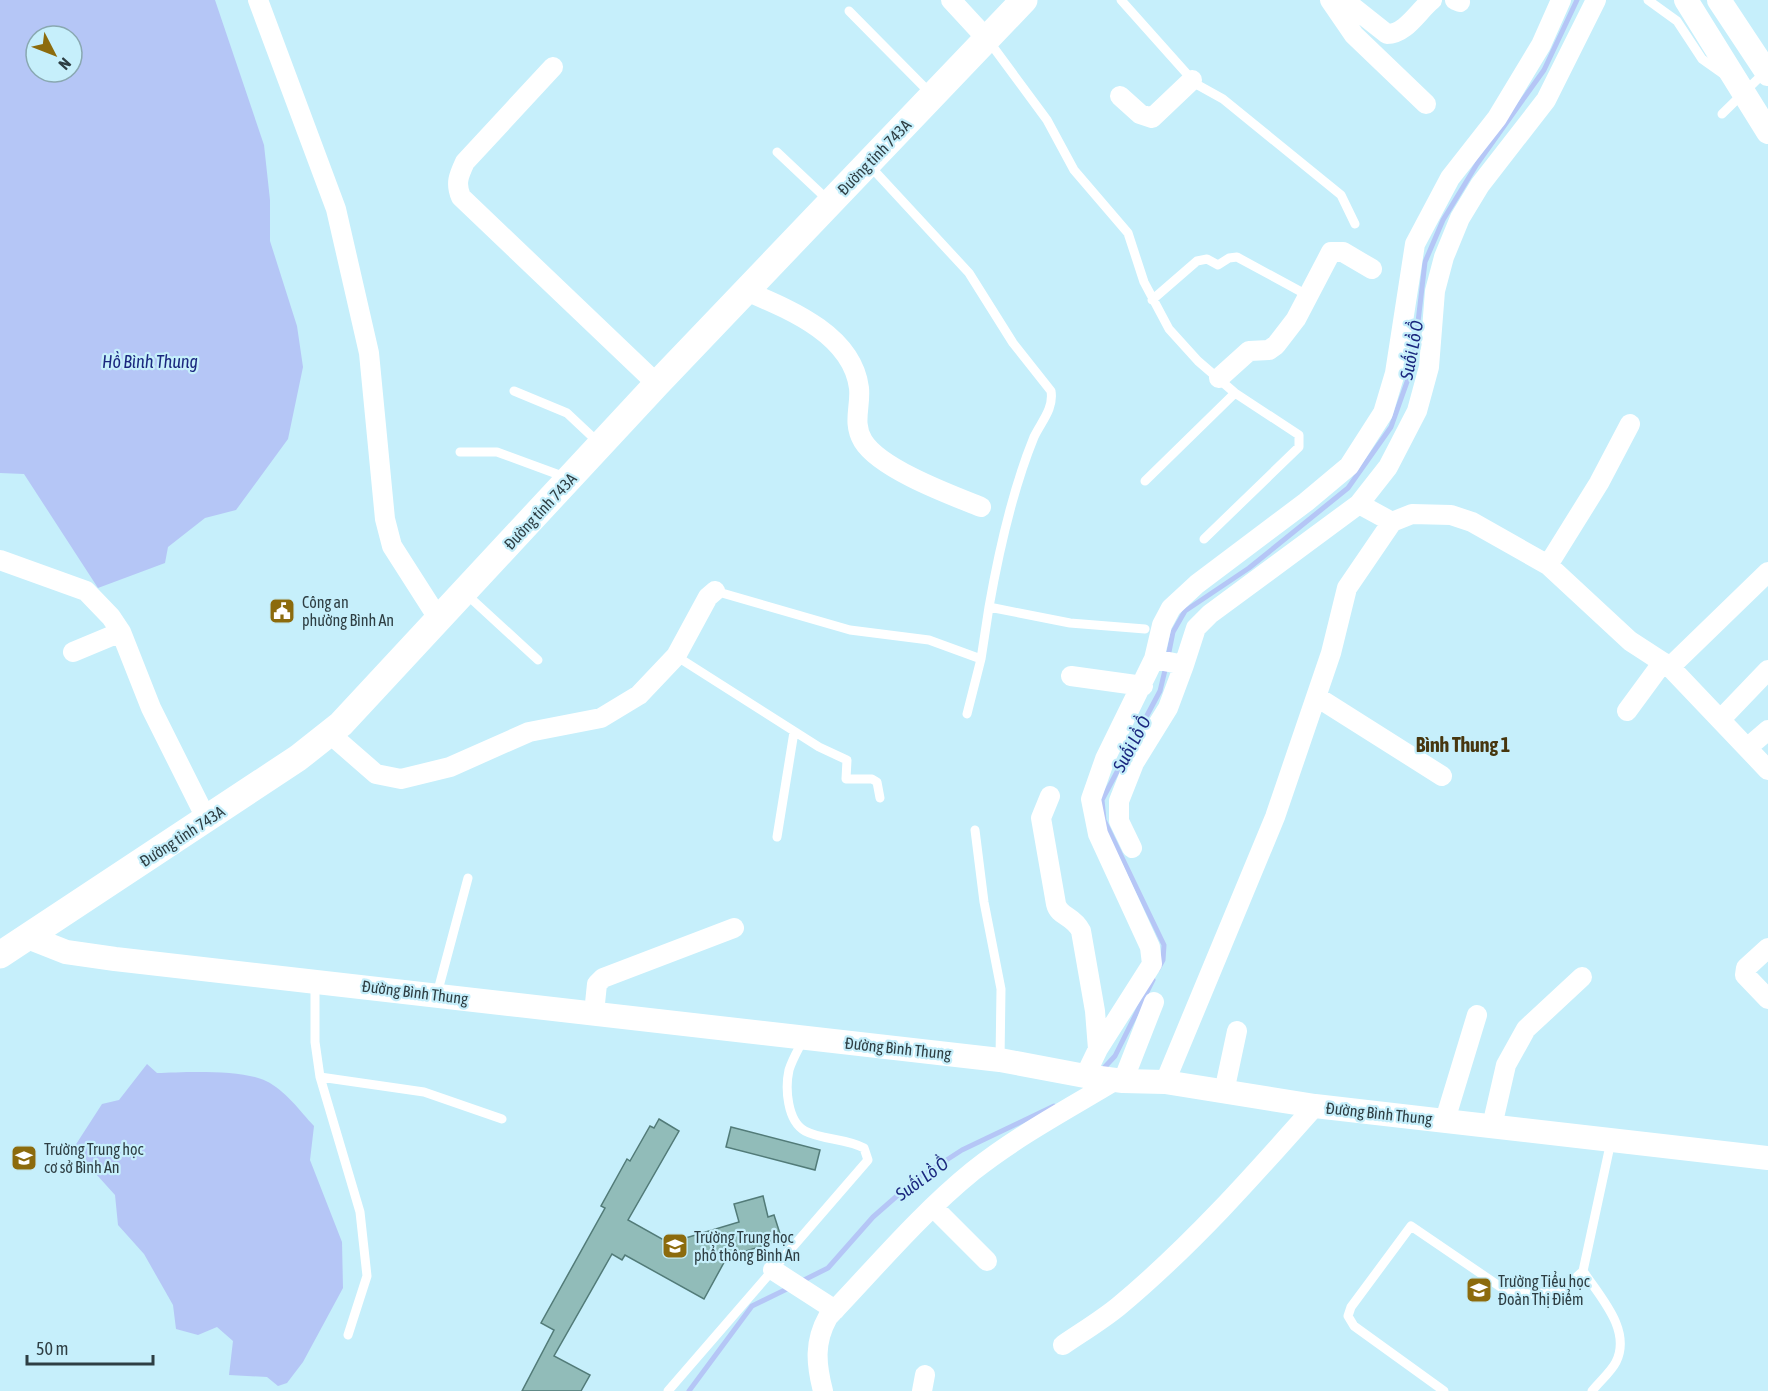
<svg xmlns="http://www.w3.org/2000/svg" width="1768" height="1391" font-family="'Asap Condensed',sans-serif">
<rect width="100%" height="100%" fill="#c6effb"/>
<path fill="#b5c6f6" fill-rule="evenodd" d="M0,0H215L264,145L270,200V241L297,326L303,367L288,439L236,510L205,518L168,547L165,563L98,588L24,474L0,473ZM36,36H72V72H36Z
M147,1064L157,1073C184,1072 242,1069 266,1081C285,1090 300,1111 314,1126L310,1160L342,1242L343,1288L303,1362L287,1383L278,1386L267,1377L229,1375L233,1341L217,1327L198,1335L176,1329L173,1305L144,1254L118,1225L115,1195L87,1164L71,1152L102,1104L119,1100Z"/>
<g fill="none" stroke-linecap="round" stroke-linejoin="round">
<path stroke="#b5c6f6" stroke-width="5" d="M1168,657L1173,632L1185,611L1249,568L1348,488L1391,427L1413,365L1425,262L1443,220L1477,164L1544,70L1577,0
M1158,969L1163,960L1164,945L1104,820L1102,800L1160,691L1166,666
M1102,1070L1115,1056L1153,980
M802,1281L828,1268L873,1217L914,1181L962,1150L1054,1106
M689,1391L752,1306L791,1287"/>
</g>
<path fill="#91bcb9" stroke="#527b78" stroke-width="1.5" d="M659,1119L679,1131L628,1220L669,1243L739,1222L734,1204L763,1196L768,1217L774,1215L782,1240L727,1257L704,1299L625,1255L622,1260L612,1254L554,1356L590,1375L581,1391H522L554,1330L541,1323L605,1208L601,1206L627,1159L630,1161L650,1126L654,1128Z
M731,1127L820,1150L815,1170L726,1147Z"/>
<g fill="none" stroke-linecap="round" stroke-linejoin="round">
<path stroke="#fff" stroke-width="9" d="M1121,0L1196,84L1223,99L1341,195L1355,224
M1648,0L1677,21L1702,59L1726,76
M849,11L932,95
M988,40L1047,120L1074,170L1128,233L1144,282L1169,329L1198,361L1235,393L1299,435V447L1204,539
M1722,114L1766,71
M777,152L829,201
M870,166L969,273L1013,343L1051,391C1054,409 1041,422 1034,437C1012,491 999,550 989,607L1070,623L1145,629
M1152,300L1197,261L1207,259L1218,265L1229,258L1237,257L1307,295
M514,391L567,413L600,444
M460,452H497L565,477
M1145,481L1235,393
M715,591L850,630L929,640L981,659
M465,593L538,660
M676,656L819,747L847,760L846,779H872L877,782L880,798
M967,714L981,659L989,607
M975,830L984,902L1001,989L1000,1060
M777,837L794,732
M315,982V1042L320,1077L360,1212L367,1276L348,1335
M437,994L468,878
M320,1077L424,1092L502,1119
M1583,1271L1611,1141
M668,1391L868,1160L864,1148C845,1138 822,1140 805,1131C787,1121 785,1088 789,1070C792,1060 798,1050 803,1040
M1444,1391L1354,1326L1348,1316L1351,1307L1411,1226L1502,1288L1528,1294L1560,1292L1583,1271C1600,1297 1632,1330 1616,1362C1611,1372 1599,1382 1592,1391"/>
<path stroke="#fff" stroke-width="20" d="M258,0L336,209L369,353L385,519L392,546L438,618
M951,0L987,39
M1330,0L1354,35L1426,104
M1344,0L1387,34C1406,34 1418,11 1432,0
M1455,0L1460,2
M553,67L465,162C459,175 455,183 461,197L657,384
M1120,96L1140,114L1152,118L1192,80
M746,291C788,309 852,334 859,388C861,406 852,423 863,441C880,469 951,495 981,507
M1219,378L1249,351L1269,350L1276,345L1296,319L1331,252H1343L1372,269
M1359,504L1388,467L1417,411L1429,367L1435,291L1444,257L1460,218L1480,185L1546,100L1596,0
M0,560L86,591L111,617L121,632L151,708L207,820
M1548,565L1599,483L1630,424
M73,652L121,632
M1184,665L1196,628L1210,614L1359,504L1392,522
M1670,667L1768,572
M1071,676L1143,686
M1317,697L1442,776
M1627,711L1663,662
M1721,719L1768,670
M329,733L376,774L401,779L450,767L529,732L601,718L639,695L676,656L708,597L715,591
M1747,748L1768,730
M1050,796L1041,818L1056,904C1059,917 1073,915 1081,931L1095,1011L1098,1049L1085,1076
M1132,848L1119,821V801L1134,763L1168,708L1184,665L1154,659
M1768,948L1746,968L1745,975L1768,999
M594,1013L597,984L603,978L734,928
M1098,1049L1152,964L1150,947L1098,834L1091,799L1105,759L1154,659L1162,625L1171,608L1197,584L1306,502L1349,466L1383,413L1395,373L1415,244L1450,178L1497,118L1541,45L1561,0
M1123,1081L1154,1002
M1165,1082L1275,817L1331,653L1347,588L1392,522L1412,514L1451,515L1472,522L1548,565L1630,641L1670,667L1768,770
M1224,1092L1237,1031
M1445,1120L1477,1015
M1492,1126L1506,1065L1526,1029L1582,977
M933,1207L987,1261
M773,1270L835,1310
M1063,1345C1082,1332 1102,1320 1119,1306C1191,1246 1253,1176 1315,1106
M823,1391C816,1364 814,1342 828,1317C875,1268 920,1214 973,1171C1017,1136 1068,1109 1116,1080
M922,1391L925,1375"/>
<path stroke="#fff" stroke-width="24" d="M1686,0L1768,132
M1719,0L1768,74
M28,937L66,952L115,959L1000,1060L1085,1076L1123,1081L1165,1082L1315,1106L1768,1158"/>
<path stroke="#fff" stroke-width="27" d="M0,955L298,758L341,724L657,384L1024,0"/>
</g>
<defs>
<g id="civic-square" transform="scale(1.35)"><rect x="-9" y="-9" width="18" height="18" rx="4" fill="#8c6b0d" stroke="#c6effb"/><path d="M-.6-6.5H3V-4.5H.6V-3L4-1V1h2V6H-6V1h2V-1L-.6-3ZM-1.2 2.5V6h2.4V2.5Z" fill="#fff"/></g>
<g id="school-square" transform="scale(1.35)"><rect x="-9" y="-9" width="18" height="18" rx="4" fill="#8c6b0d" stroke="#c6effb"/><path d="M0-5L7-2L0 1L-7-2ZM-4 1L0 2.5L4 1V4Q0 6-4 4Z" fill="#fff"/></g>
</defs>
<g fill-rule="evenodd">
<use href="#civic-square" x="282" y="611"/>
<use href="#school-square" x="24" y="1158"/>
<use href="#school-square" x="675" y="1246"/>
<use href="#school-square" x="1479" y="1290"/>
</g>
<g text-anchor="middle" stroke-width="4.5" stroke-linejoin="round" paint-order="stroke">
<g font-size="16" fill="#2e3e43" stroke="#c6effb">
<text transform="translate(874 157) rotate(-46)" y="6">Đường tỉnh 743A</text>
<text transform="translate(540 511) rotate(-47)" y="6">Đường tỉnh 743A</text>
<text transform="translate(182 836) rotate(-33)" y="6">Đường tỉnh 743A</text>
<text transform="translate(415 992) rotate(7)" y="6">Đường Bình Thung</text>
<text transform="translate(898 1048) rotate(6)" y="6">Đường Bình Thung</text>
<text transform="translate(1379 1113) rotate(6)" y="6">Đường Bình Thung</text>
</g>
<g font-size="16" fill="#2e3e43" stroke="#c6effb" text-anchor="start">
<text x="302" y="608">Công an<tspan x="302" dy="18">phường Bình An</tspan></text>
<text x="44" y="1155">Trường Trung học<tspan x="44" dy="18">cơ sở Bình An</tspan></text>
<text x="694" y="1243">Trường Trung học<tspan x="694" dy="18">phổ thông Bình An</tspan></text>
<text x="1498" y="1287">Trường Tiểu học<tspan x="1498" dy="18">Đoàn Thị Điểm</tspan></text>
</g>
<g font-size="18" font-style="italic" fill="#1b287f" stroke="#c6effb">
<text transform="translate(1412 350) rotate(-79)" y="6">Suối Lồ Ồ</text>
<text x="150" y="368">Hồ Bình Thung</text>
<text transform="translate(1132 744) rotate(-62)" y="6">Suối Lồ Ồ</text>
<text transform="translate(922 1179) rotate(-36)" y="6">Suối Lồ Ồ</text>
</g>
<g font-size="20" font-weight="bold" fill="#47360e" stroke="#c6effb">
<text x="1463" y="752">Bình Thung 1</text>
</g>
</g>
<g transform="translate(54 54) rotate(132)"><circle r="28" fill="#c6effb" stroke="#89a8b1" stroke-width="1.5"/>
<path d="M0-4.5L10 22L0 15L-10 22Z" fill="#8c6b0d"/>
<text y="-9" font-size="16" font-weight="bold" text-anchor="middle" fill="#2e3e43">N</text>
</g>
<path d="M27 1355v9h126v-9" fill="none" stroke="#2e3e43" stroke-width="3"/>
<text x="36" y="1355" font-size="18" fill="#2e3e43" stroke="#c6effb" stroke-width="4.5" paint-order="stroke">50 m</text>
</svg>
